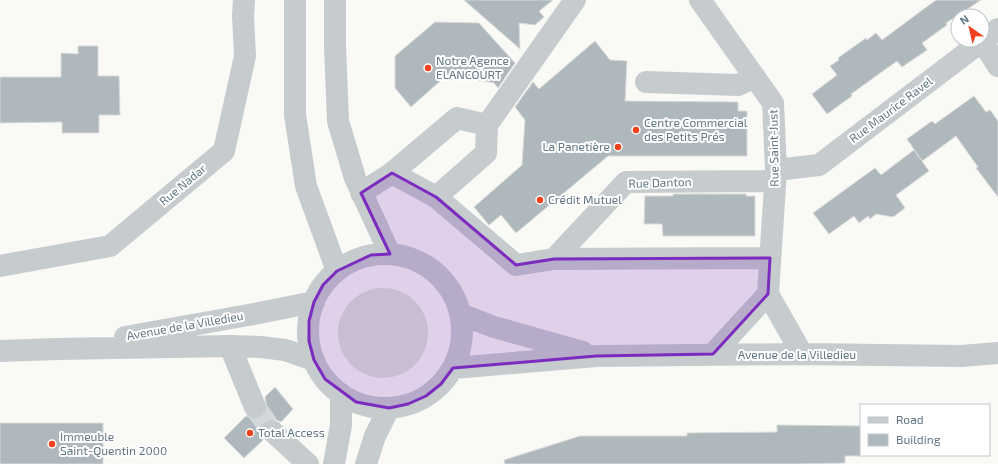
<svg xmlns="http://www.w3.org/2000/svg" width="998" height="464" font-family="'Exo 2',sans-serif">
<rect width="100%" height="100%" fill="#f9f9f6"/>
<path fill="#dbe1d6" d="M338 333a45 45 0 1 1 90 0a45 45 0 1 1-90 0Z"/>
<path fill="#aeb8bd" stroke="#dadad8" d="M464,0H553L539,11L544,17L535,25L519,23L520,49Z
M936,0H981L946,23L947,25L922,43L927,50L902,67L897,61L851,94L852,96L827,114L812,94L837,75L830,66L839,60L838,58L866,38L867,40L876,33L882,40Z
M435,22L479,23L515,63L498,88L494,83L448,74L411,107L395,88V56Z
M595,41L610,60L627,61L625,101L738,102V111H747V156H608L516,233L501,215L489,225L474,207L522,165L525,120L515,107L533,82L539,89Z
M78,46H98V76H119L120,115H99V133H62V122L0,123V77H61V53L78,54Z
M974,96L986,112L990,110L998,121V197L976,168L978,167L956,136L922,161L907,139L932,121L935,124Z
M914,150L929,171L896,195L905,208L893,217L876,214L870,219L868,216L859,223L854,216L829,234L813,213L875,168L881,175Z
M673,194H746V196H755V236H663L662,224H644L645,196H673Z
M275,387L293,409L281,422L274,419H268L263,422L260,429V434L263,440L244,458L224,438L246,416L254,419H259L265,415L267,408L265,397Z
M0,423H103V464H0Z
M777,425L861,426V456H845V463L794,464H505L504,460L580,436H687V433L777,432Z"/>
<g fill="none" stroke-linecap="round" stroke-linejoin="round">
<path stroke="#d3d8d9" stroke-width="22" stroke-dasharray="22 11" stroke-linecap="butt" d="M255,407L272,431"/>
<path stroke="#c6cbce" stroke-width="22" d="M295,0V115L306,186L337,271
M335,0V46L338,121L355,178L390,254
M700,0L773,103L776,170L768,294L802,354
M982,41L998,66
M646,82L738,85L755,77
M487,125L575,0
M776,170L819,165L998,29
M392,173L436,197L516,265L554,259L626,182L775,181
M361,193L392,173L457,118L487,125L486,153L436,197
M308 331a77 77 0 1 1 154 0a77 77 0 1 1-154 0Z
M554,259L770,258
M0,266L110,246L224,151L245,56L243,16L244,0
M460,314L494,327L583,352
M125,337L254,314L314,302
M230,346L255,407
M0,351L57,349L230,346L261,347L285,350L314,360
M713,354L768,294
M453,368L596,356L802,354L961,356L998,353
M272,431L308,464
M334,464L341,425V394
M366,464L375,436L389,408"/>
</g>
<path fill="#7b2cbf" fill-opacity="0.2" stroke="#7b2cbf" stroke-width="3" stroke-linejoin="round" d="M392,173L436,197L516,265L554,259L770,258L768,294L713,354L596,356L453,368L441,384L426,396L408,404L389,408L356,402L325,379L314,360L309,341V321L314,302L323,285L337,271L371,255L390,254L361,193Z"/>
<g fill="#f2411d" stroke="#fff" stroke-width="1.5">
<circle cx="428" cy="68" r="4"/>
<circle cx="636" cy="130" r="4"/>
<circle cx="618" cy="147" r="4"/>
<circle cx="540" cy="200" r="4"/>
<circle cx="250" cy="433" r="4"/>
<circle cx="52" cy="444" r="4"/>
</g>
<g text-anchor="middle" stroke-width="4" stroke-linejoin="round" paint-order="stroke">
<g font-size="12" fill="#617683" stroke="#fff" text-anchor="start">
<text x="436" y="65">Notre Agence<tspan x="436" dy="14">ELANCOURT</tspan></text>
<text x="644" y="127">Centre Commercial<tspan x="644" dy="14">des Petits Prés</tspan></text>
<text x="610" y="151" text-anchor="end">La Panetière</text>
<text x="548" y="204">Crédit Mutuel</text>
<text x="258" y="437">Total Access</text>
<text x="60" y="441">Immeuble<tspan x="60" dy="14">Saint-Quentin 2000</tspan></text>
</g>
<g font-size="12" fill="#617683" stroke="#fff">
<text transform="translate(891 110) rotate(-37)" y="4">Rue Maurice Ravel</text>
<text transform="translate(774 148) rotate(-91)" y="4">Rue Saint-Just</text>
<text transform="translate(660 183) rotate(-2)" y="4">Rue Danton</text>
<text transform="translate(183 185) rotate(-40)" y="4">Rue Nadar</text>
<text transform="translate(185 326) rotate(-10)" y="4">Avenue de la Villedieu</text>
<text x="797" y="359">Avenue de la Villedieu</text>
</g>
</g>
<rect x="860" y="404" width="130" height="52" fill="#ffffff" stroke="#c0c8cd"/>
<rect x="868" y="417" width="20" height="6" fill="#c6cbce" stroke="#c0c8cd"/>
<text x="896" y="424" font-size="12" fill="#617683">Road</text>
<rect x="868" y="434" width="20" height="12" fill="#aeb8bd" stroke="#c0c8cd"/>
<text x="896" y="444" font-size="12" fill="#617683">Building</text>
<g transform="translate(970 28) rotate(326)"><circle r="19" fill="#ffffff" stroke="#c0c8cd"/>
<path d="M0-3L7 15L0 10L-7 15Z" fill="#f2411d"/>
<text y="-6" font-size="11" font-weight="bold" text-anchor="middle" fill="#617683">N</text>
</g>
</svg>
